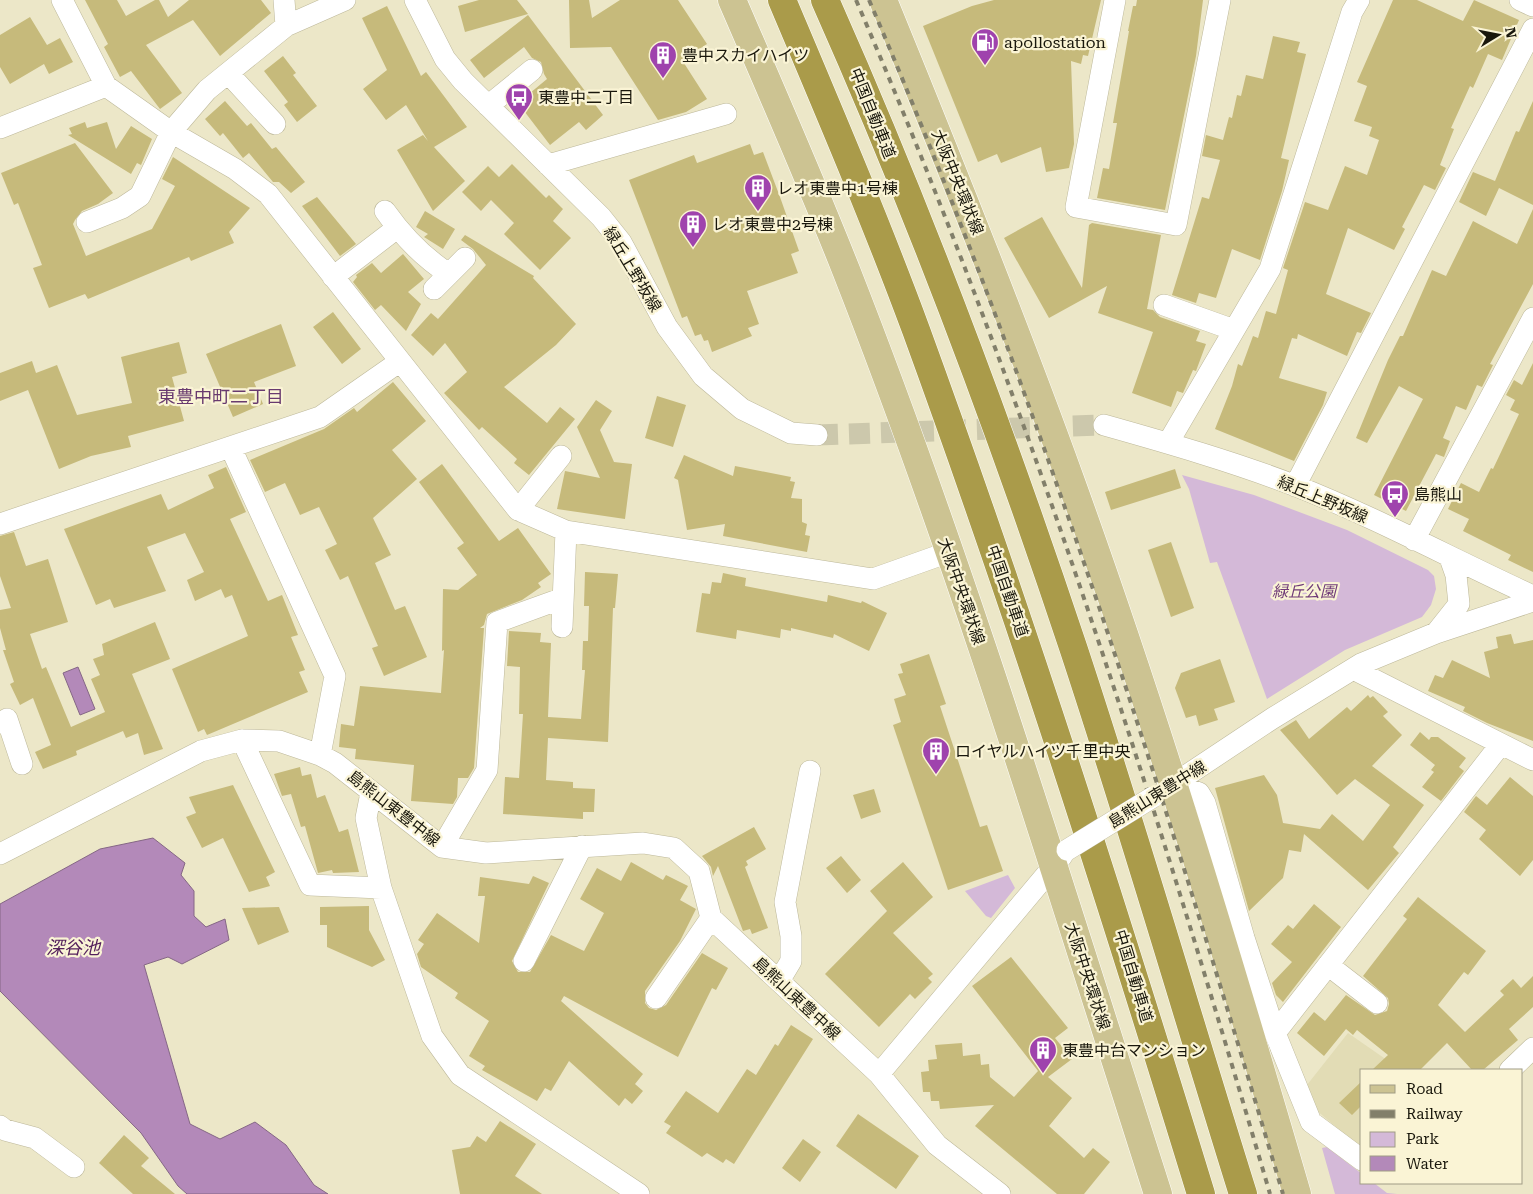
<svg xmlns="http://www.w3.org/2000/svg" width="1533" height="1194" font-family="'Roboto Serif','Noto Sans JP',serif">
<rect width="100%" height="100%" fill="#ece7c8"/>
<path fill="#e2dcb5" d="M1348,1033L1384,1058L1394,1070H1362V1149L1315,1109L1307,1085Z"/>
<path fill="#d4b9d8" d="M1182,475L1254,495L1347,530L1428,570L1434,576L1436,589L1431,605L1422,617L1345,650L1267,699L1217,562L1210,563L1189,489Z
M1008,875L1015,888L991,918L986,916L965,891Z
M1327,1147L1362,1174V1183H1374L1387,1193L1397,1194H1335L1322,1148Z"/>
<path fill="#b389b9" stroke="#856785" d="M78,667L95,709L80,715L63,673Z
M153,838L185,863L181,875L194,891V916L206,927L225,919L229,940L182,964L168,957L144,965L190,1124L220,1139L255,1122L286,1145L314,1185L328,1194H187L178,1186L141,1133L0,991V904L100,849Z"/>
<path fill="#c6ba7b" d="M85,0H117L126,16L155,0H159L168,17L189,0H261L271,13L220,56L193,20L146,45L182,93L160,109L131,71L120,77L104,47L108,44Z
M479,0H517L528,14L465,32L458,6Z
M569,0H589L592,18L620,0H678L707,44L682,60L707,99L686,112L658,120L611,47L570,48Z
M994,0H1101L1088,56L1083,55L1081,64L1071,61L1074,144L1069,168L1046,172L1041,147L1001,163L997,154L978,162L923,26L972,6Z
M1137,0H1203L1196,56L1165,210L1097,198L1103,168L1109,169L1117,123H1113L1129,31H1128L1133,6H1136Z
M1393,0H1417L1463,21L1474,0L1519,20L1502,60L1488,54L1473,88L1470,86L1451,128L1454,129L1440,165L1446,168L1435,190L1424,185L1402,227L1405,229L1394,250L1348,228L1326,294L1371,313L1361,333L1357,332L1347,356L1298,334L1297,339L1292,338L1279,378L1327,392L1323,405L1294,461L1215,429L1232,386L1238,364L1242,366L1253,336L1258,338L1266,311L1276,314L1288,270L1283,268L1305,202L1328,210L1345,166L1367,175L1379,140L1369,136L1372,127L1354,121L1367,86L1357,82Z
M387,6L421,76L426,72L467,127L434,147L465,181L433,211L397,150L423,135L428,141L406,105L386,120L363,89L387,70L362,18Z
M528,15L603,115L586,130L579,122L550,145L518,103L547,79L544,74L541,62L532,58L524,47L484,78L470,60Z
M30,17L47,45L60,38L73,62L49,74L44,64L10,84L0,67V35Z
M1273,36L1300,42L1297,52L1306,54L1281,158L1289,160L1282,191L1260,260L1232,249L1216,298L1199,293L1196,303L1172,295L1202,197L1209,199L1220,160L1202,156L1206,135L1223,140L1229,117L1232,118L1237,95L1241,96L1246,75L1263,79Z
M283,56L296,73L293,75L317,106L297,122L284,105L288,102L264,71Z
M225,101L247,126L251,123L272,149L276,147L305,182L291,193L279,182H273L249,153L243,158L223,133L220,136L205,119Z
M1533,101V205L1499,188L1486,216L1459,202L1473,172L1495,181L1516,131L1519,132Z
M85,122L87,128L107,122L116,149L131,126L152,139L141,165L137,163L131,174L68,135L72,134L69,128Z
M75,143L113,193L98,204L82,211L75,220L73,224L86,256L152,229L175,186L162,179L173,157L250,208L229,232L234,243L191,261L189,257L88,299L85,294L49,308L33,268L42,265L18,203L14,205L1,173Z
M750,144L754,155L763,152L780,197L799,251L791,254L798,273L747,291L759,324L748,328L752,336L712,352L708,340L704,341L701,334L695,336L687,316L682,318L629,180L694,155L697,163Z
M512,164L546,198L549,195L563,209L553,221L571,238L540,270L504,234L514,223L491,200L481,211L462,192L488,166L499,177Z
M317,197L356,244L340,256L302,206Z
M1533,209V284L1490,364L1493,365L1482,387L1477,385L1466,410L1456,406L1443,438L1450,441L1444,457L1436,454L1406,511L1374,495L1423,399L1399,386L1367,443L1356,438L1388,360L1400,336H1403L1432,270L1446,276L1473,221L1517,244Z
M425,211L455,229L443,249L424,237L428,234L416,227Z
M1042,217L1082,288L1089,225L1092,223L1161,235L1147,309L1153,310L1160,317L1200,331L1196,341L1206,344L1196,371L1193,370L1183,393L1177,391L1171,407L1132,393L1153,332L1098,313L1107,286L1049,318L1004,238Z
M465,235L534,276L533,278L576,324L556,345L504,387L547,423L560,407L575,419L529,475L514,463L517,459L482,427L479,430L444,393L467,372L445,343L433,356L411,335L431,313L438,319L486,265L473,249L461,240Z
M403,254L424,279L408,292L421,304L406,331L381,305L375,310L353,282L357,277L356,275L372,263L381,273Z
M333,312L361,349L342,364L313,327Z
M281,324L296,366L254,382L263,404L233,417L206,354Z
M179,342L187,373L172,377L184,421L128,436L131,447L91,456L59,469L28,390L0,401V373L32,361L36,373L57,365L77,415L132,403L121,357Z
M1533,363V572L1508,560L1511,555L1463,531L1469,519L1448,509L1461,483L1479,492L1491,468L1493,469L1519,414L1510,410L1515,400L1506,395L1514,380L1522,385Z
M393,382L426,421L392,450L417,479L373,518L391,555L375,563L395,610L405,606L427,657L384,676L372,648L378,646L348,576L340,580L325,550L337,544L319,507L300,515L285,483L265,492L250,460L324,429L354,408L357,412Z
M657,396L686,405L673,447L645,438Z
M596,400L612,411L600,430L614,462L632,464L625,519L557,509L565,471L600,478L577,427Z
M684,455L733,476L735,466L791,477L790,481L795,482L791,498L802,499V522L807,524L805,535L810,536L807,552L723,536L725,524L687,530L678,480L674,478Z
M442,464L499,541L518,528L551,574L538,583L541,587L522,600L487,614L484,625L480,628H484L474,768L468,778H458L457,797L453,804L411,801L414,765L355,759L356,749L339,747L341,724L354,726L360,686L441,693L444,650L442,651L443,589L458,590L477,575L457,548L464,543L419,482Z
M226,467L246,512L230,519L268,601L282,595L298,635L291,637L305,670L299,672L308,692L207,735L204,729L198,732L172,669L248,636L232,595L225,598L221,589L195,601L187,580L204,572L185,533L147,547L166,591L114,608L110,599L96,605L64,529L161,494L168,510L214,488L208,475Z
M1175,469L1181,488L1111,510L1105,492Z
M14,532L26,566L48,559L68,622L30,634L42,669L46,667L71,727L105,712L91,679L100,675L93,659L104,655L102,644L155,622L170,659L132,674L163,749L144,755L138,733L126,738L123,731L76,751L77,755L43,769L35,752L51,745L33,698L20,705L10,684L14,682L3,650H6L0,628V610L11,608L0,576V536Z
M1171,542L1194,608L1171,617L1148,550Z
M585,572L618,574L615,608H613L608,742L548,738L546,780L573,782V788L595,789L594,812H583V819L503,814L505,777L519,778L523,714H519L520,667L507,666L509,631L541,633L540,642L551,643L548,717L581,719L585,670H582L583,641H588L589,606H584Z
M723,573L746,578L745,586L827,602L828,595L861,603L862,601L887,613L869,651L834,634L833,638L791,628V631L781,629L780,638L737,630L736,639L696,632L702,593L710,594L712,582L721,583Z
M1511,634L1514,644L1533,640V741L1487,723L1463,711L1465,707L1428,691L1435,675L1443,678L1452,660L1490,678L1484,652L1498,648L1496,637Z
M929,654L946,704L940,706L980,827L987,825L1003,871L948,890L893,725L901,722L894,699L906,695L898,674L903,673L900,664Z
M1220,659L1235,702L1214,709L1218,720L1199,726L1196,715L1186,718L1175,688L1181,673Z
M1368,695L1370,698L1373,696L1388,712L1383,716L1402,735L1372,766L1424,805L1393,847L1399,853L1368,890L1304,834L1301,852L1289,850L1283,878L1249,911L1215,788L1264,775L1277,795L1283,823L1320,829L1332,814L1363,841L1390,805L1355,779L1337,795L1280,730L1296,720L1309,739L1347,707L1351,711Z
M1420,732L1429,740L1431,737H1438L1466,758L1459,767L1464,771L1441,801L1422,787L1434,772L1431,770L1435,765L1410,745Z
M300,767L302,776L311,774L317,798L325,795L339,832L348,829L359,872L333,873L332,870L318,873L305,826L301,827L291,794L282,796L274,774Z
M1510,777L1533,796V860L1520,876L1479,839L1486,830L1464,812L1476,796L1487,805Z
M233,785L275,872L266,877L270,886L249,892L223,838L202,848L186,817L196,813L189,797Z
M874,789L881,812L861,819L853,795Z
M754,827L766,849L746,861L748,865L745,867L768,928L752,934L750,929L743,931L718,866L713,876L711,867L702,856Z
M841,856L861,880L847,893L826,868Z
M631,862L663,880L666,875L688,886L680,900L696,909L680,941L645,991V1003L649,1008L656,1010L666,1005L702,953L728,968L716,990L712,988L678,1057L564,996L561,1001L643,1074L635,1084L643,1091L632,1104L625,1098L619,1106L569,1061L551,1091L545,1088L537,1101L482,1070L485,1066L469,1056L489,1021L455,998L458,993L421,967L417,954L424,944L418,940L437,913L479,943L485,896H478L480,877L529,884L533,876L549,883L512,961L518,972H530L551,935L584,951L604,913L580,899L597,868L621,881Z
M903,862L933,897L893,933L933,974L928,978L932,982L915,999L910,994L879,1027L825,974L887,911L870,891Z
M1418,897L1486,951L1468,975L1464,972L1438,1005L1465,1032L1504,995L1500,991L1513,979L1521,988L1533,976V1007L1509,1029L1518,1040L1483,1070H1472L1447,1043L1420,1070H1372L1388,1055L1357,1030L1353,1035L1346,1029L1324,1056L1297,1033L1314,1012L1325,1021L1346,995L1375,1015L1387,1011L1389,1004L1388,998L1363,976L1407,919L1403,916Z
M1314,904L1341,927L1283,1002L1276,995L1272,983L1292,962L1271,944L1288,925L1293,929Z
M369,906V930L385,960L372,967L327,947V925H320V907Z
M279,907L289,932L258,945L242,908Z
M1011,957L1068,1028L1055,1038L1072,1059L1048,1077L1072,1098L1049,1126L1084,1158L1093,1148L1110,1162L1084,1194H1057L975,1126L994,1105L940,1109L939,1101H931L930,1092H923L921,1072L929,1071L928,1060L937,1059L935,1045L962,1043L963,1056L980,1054L981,1065L989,1064L990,1077L1014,1097L1038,1071L972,986Z
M791,1025L813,1039L734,1164L726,1159L723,1163L707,1153L702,1157L666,1133L671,1126L664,1122L686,1091L718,1113L747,1069L756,1075L775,1044L778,1046Z
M1362,1081V1105L1352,1115L1339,1103Z
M858,1114L919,1156L896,1189L836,1146Z
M500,1121L536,1144L515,1176L542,1194H460L452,1150L470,1147L477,1136L486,1142Z
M124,1135L149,1158L141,1166L175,1194H133L99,1163Z
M803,1139L821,1152L800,1182L782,1168Z"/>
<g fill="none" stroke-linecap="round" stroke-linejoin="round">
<path stroke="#ccc8ac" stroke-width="21" stroke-dasharray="21 11" stroke-linecap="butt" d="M817,435L1104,425"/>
<g stroke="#bdb89a" stroke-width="22">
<path id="minor" d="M62,0L106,86L171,132L235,169L268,194L518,510L566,531L873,579L949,552
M284,0L286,26
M415,0L445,59L463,81L601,217L621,242L667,327L703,376L742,409L791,433L817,435
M1115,0L1076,207L1176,225L1220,0
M1520,0L1533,6
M228,73L275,124
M488,106L532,70
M0,128L106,86
M548,165L726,114
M385,211C402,235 424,258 449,274
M87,222L122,208L140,196L171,132L207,90L286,26L345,0
M333,277L397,228
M434,289L465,258
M1164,305L1234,330
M1104,425C1168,443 1234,462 1296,486C1377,518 1454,560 1533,596
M1168,443L1270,269L1352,12L1359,0
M231,448L335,676L320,755
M1295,486L1533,29
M518,510L561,456
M0,524L320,417L399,362
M1414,540L1533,318
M562,627L566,531
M1436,633L1459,604L1456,575L1450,558
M1353,669L1533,760
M0,723L7,719L22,764
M242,740L310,885L381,888
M1173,784L1199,793L1205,803L1244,938L1275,1033L1311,1122L1362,1160
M1166,789L1273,718L1361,664L1436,633L1533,601
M371,793L366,818L381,888L432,1036L460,1075L639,1194
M442,847L487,770L497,622L563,598
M0,854L201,751L242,740L279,741L320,755L335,763L442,847L486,853L643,843L674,848L699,871L711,918L879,1074L1062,856
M524,961L582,846
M1328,965L1377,1003
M779,981L791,961V936L785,902L810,771
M656,998L711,918
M1275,1033L1501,744
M1510,1070L1533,1048
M879,1074L937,1145L1000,1194
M0,1126L5,1130L35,1138L74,1167"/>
</g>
<g stroke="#fff" stroke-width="29">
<path id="major" d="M732,0C771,90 810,179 846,270C965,573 1059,885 1158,1194
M883,0C948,159 1012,318 1070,479C1155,714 1227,954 1297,1194"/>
</g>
<g stroke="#fff" stroke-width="29">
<path id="highway" d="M782,0C828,109 875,219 916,330C1020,615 1112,904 1201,1194
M825,0C919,211 1000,428 1073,647C1133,828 1186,1012 1243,1194"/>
</g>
<use href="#minor" stroke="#fff" stroke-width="21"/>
<use href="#major" stroke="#ccc392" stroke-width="28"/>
<use href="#highway" stroke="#aa9b4a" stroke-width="28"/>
<path stroke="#827f6a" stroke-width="4" stroke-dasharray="6 6" stroke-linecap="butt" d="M856,0C1023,388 1152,789 1270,1194
M869,0C1036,388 1163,790 1283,1194"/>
<g stroke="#bdb89a" stroke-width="22" stroke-linecap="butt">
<path id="minor-bridge" d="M1067,850L1153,797"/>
</g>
<use href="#minor-bridge" stroke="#fff" stroke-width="21"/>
</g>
<defs>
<g id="fuel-pin" transform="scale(1.4375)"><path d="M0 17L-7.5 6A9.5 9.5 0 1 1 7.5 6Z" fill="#9f43ad" stroke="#faf4d5"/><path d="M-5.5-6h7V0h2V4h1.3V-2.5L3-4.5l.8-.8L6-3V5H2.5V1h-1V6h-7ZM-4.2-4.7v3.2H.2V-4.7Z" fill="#fff"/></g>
<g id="building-pin" transform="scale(1.4375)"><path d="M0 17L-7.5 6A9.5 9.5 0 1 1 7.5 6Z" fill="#9f43ad" stroke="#faf4d5"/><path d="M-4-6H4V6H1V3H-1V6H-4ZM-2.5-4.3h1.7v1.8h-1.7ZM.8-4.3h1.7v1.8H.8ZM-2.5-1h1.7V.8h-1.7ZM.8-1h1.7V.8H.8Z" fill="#fff"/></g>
<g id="bus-pin" transform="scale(1.4375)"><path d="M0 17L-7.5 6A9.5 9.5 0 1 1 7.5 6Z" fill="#9f43ad" stroke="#faf4d5"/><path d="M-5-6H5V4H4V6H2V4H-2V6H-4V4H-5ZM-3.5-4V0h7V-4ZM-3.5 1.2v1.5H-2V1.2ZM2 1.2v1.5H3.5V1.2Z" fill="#fff"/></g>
</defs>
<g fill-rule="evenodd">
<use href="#fuel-pin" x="985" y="42"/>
<use href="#building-pin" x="663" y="55"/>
<use href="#bus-pin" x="519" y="97"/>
<use href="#building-pin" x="758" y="188"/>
<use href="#building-pin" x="693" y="224"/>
<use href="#bus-pin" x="1395" y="494"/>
<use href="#building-pin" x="936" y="751"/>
<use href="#building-pin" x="1043" y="1050"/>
</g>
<g text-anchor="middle" stroke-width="4.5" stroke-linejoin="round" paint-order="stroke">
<g font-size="16" fill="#19170c" stroke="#faf4d5" text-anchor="start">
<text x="1004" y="48">apollostation</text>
<text x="682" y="61">豊中スカイハイツ</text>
<text x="538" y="103">東豊中二丁目</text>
<text x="777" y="194">レオ東豊中1号棟</text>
<text x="712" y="230">レオ東豊中2号棟</text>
<text x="1414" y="500">島熊山</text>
<text x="955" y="757">ロイヤルハイツ千里中央</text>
<text x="1062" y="1056">東豊中台マンション</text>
</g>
<g font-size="16" fill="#19170c" stroke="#faf4d5">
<text transform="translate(873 113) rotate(68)" y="6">中国自動車道</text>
<text transform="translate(958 182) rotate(68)" y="6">大阪中央環状線</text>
<text transform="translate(633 269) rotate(59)" y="6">緑丘上野坂線</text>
<text transform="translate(1323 499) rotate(23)" y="6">緑丘上野坂線</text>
<text transform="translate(962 591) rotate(71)" y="6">大阪中央環状線</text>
<text transform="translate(1008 591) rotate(71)" y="6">中国自動車道</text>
<text transform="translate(1157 794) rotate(-32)" y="6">島熊山東豊中線</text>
<text transform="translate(394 808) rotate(38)" y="6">島熊山東豊中線</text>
<text transform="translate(1088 976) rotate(72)" y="6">大阪中央環状線</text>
<text transform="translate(1134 976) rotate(73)" y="6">中国自動車道</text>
<text transform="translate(797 998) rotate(43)" y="6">島熊山東豊中線</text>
</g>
<g font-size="16" font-style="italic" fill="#703b78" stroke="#faf4d5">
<text x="1304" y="597">緑丘公園</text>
</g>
<g font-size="18" fill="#683a6f" stroke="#faf4d5">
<text x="221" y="403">東豊中町二丁目</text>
</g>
<g font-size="18" font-style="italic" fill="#54205c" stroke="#faf4d5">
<text x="73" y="954">深谷池</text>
</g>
</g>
<rect x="1360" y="1069" width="162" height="115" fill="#faf4d5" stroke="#a09c85"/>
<rect x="1370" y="1085" width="25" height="8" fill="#ccc392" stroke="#a09c85"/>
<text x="1406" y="1094" font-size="15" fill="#19170c">Road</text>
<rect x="1370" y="1110" width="25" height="8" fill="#827f6a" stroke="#a09c85"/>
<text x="1406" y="1119" font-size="15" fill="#19170c">Railway</text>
<rect x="1370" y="1132" width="25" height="15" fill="#d4b9d8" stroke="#a09c85"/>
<text x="1406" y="1144" font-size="15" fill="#19170c">Park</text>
<rect x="1370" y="1156" width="25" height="15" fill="#b389b9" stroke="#a09c85"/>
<text x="1406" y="1169" font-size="15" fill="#19170c">Water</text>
<g transform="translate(1498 35) rotate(80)" stroke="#faf4d5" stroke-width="4" paint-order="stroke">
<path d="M0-4L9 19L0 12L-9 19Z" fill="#19170c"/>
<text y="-8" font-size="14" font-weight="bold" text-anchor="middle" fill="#19170c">N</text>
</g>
</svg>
